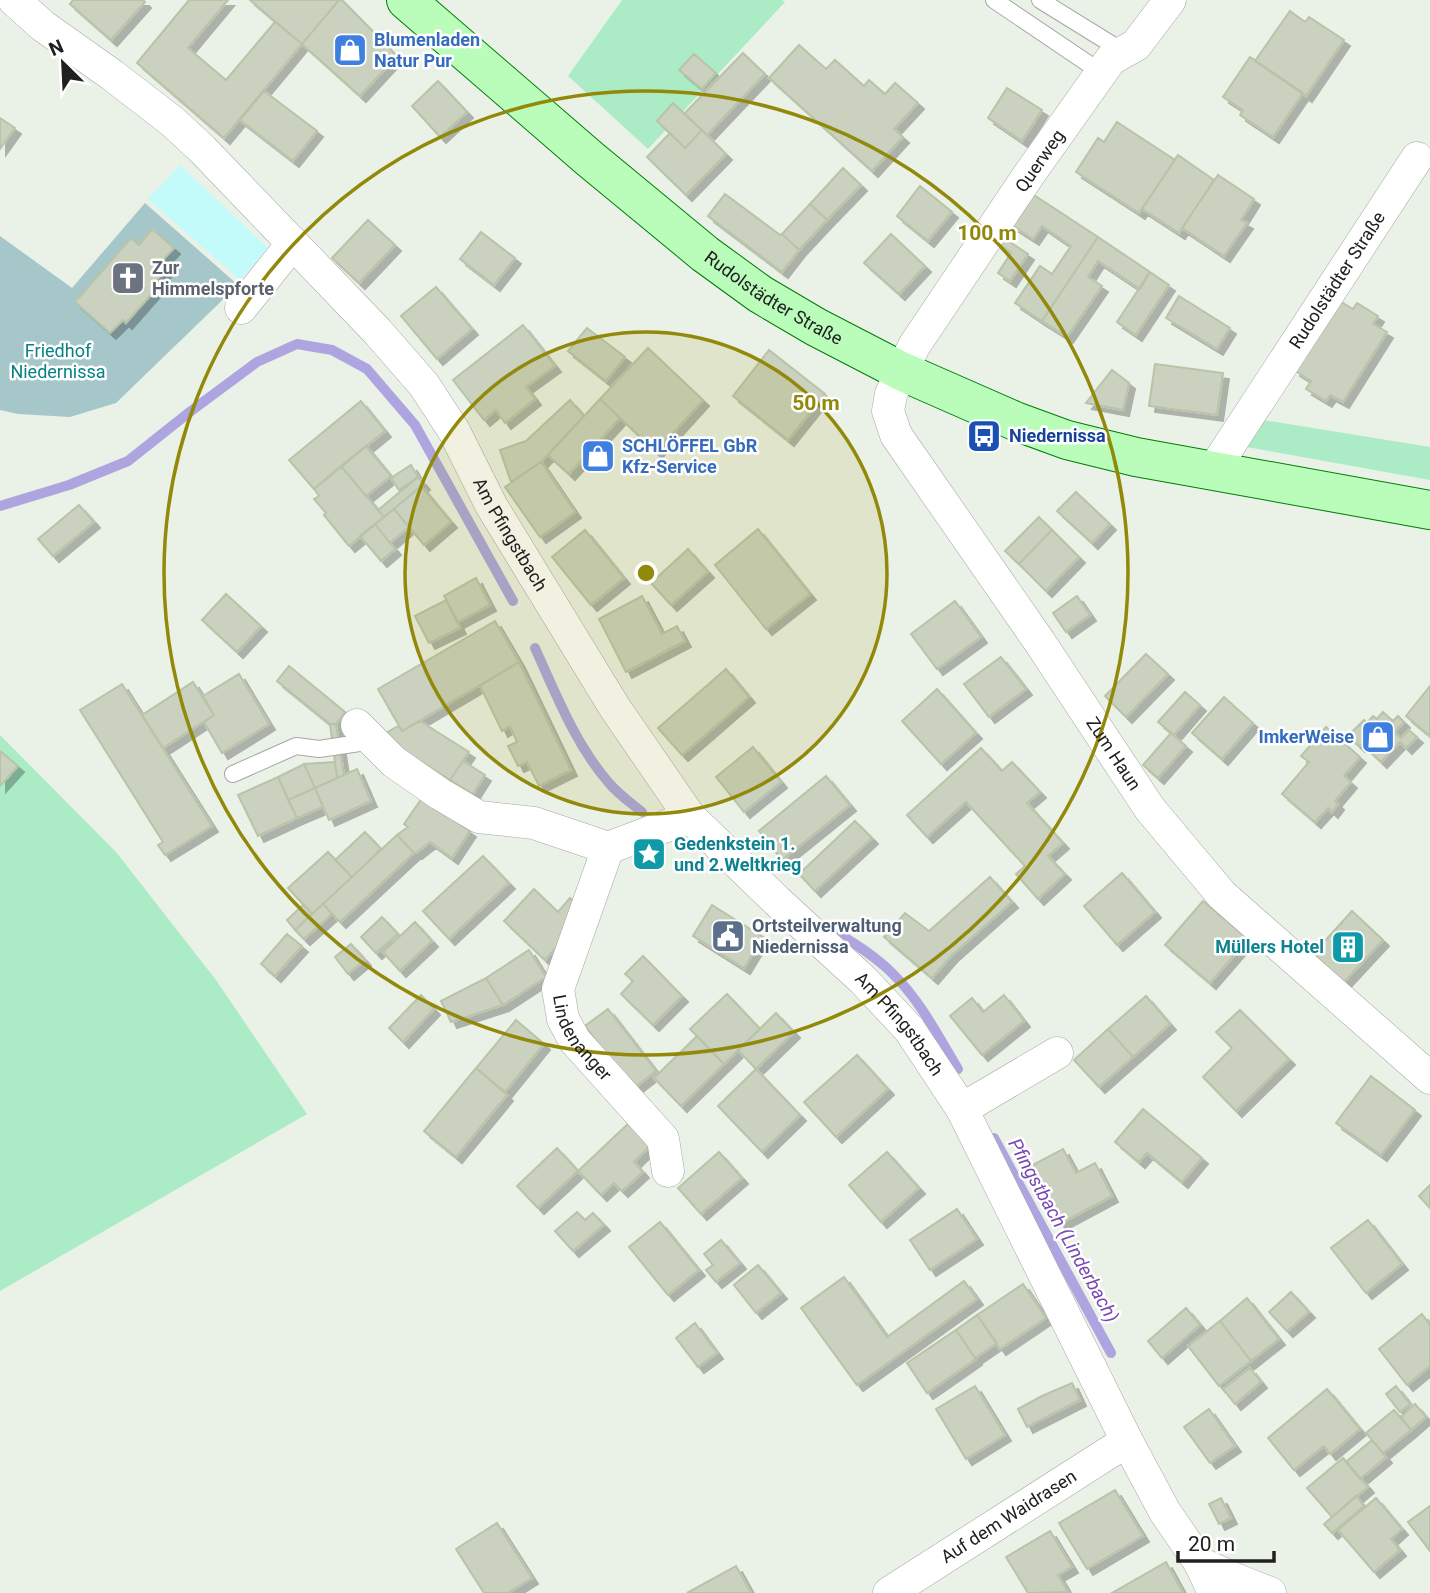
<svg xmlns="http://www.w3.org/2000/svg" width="1430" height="1593" font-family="Roboto,sans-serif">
<defs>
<filter id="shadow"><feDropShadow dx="6" dy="6" stdDeviation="0" flood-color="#0004"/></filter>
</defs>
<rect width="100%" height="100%" fill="#eaf1e6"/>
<path fill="#abecc7" d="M622,0H782L785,2L648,149L568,76Z
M1257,419L1430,447V480L1241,446Z
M0,735L116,852L216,980L307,1114L0,1291Z"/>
<path fill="#a6c7ca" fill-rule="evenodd" d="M145,203L238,285L116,403L70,417L18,414L0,410V236L72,288ZM153,229L173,248L159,264L165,270L152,285L156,290L127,322L123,320L110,333L75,302L131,239L139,245Z"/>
<path fill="#c3fbfb" d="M180,165L268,248L240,280L148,199Z"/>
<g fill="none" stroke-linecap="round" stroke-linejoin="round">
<path stroke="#aea5e0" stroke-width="10" d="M0,506L69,485L128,461L191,411L257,362L297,344L332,350L367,369L415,425L513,601
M535,648C556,694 575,744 609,783C618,794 631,803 642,812
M834,931C854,943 875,956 892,973C920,1000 938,1036 958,1069
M994,1138L1111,1353"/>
</g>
<path fill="#cad1bf" stroke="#b9c3a8" stroke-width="2" filter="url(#shadow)" d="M73,0H143L145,2L111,40L70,4Z
M189,0H228L188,48L226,80L275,22L302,44L224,138L137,63Z
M250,0H339L302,44Z
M339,0H342L397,56L360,96L302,44Z
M1290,11L1305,22L1309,17L1344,40L1306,96L1255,61Z
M799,45L826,69L835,60L864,86L869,80L885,94L895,83L918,103L894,129L903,137L872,171L769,78Z
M743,53L765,74L707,135L684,114Z
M694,54L716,73L702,89L679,70Z
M1250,57L1303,93L1273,137L1240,115L1243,110L1223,97Z
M438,81L467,112L440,137L412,106Z
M1007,88L1042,110L1022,141L988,118Z
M264,91L317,131L293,161L240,120Z
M673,103L702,130L685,148L657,121Z
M0,118L15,128L0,149Z
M1117,122L1175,160L1139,213L1076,172L1098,138L1104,142Z
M702,130L726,154L686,195L647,157L670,133L685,148Z
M1178,155L1214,180L1179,233L1142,209Z
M843,168L861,185L827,220L810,204Z
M1218,175L1254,199L1241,220L1247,223L1224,256L1182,228Z
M920,186L952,212L928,241L897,216Z
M725,194L780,235L782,234L799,250L782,272L708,216Z
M1034,195L1098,237L1042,321L1015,303L1040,266L1052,274L1071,246L1042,226L1033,239L1013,226Z
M810,204L827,220L799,250L782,234Z
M368,220L395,245L359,283L332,258Z
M152,229L174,248L159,264L166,270L152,285L156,289L126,323L123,320L110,333L75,302L131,238L139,245Z
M481,232L515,258L494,285L460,259Z
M891,234L925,266L899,294L864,263Z
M1098,237L1150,272L1140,289L1098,261L1088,277L1102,286L1067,337L1042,321Z
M1004,238L1028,254L1010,281L998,273L1011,253L1000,245Z
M1150,272L1169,285L1136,335L1117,322Z
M436,287L472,329L437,359L401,316Z
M1179,296L1230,328L1217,349L1166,318Z
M1338,300L1353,309L1357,303L1378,316L1373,324L1387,332L1343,402L1330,395L1326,401L1306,389L1311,381L1294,370Z
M523,325L555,366L526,387L535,399L505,423L496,410L484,420L453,380Z
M587,328L625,357L606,381L568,351Z
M648,348L703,400L656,452L600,399Z
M769,350L825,394L788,440L733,396Z
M1155,364L1223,373L1217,415L1149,406Z
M1112,370L1129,383L1123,410L1086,403Z
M600,399L620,418L569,474L548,455Z
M570,400L584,416L541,462L511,482L500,450L526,441Z
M361,401L385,431L314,489L289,460Z
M366,446L391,476L366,496L341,466Z
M541,462L575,512L540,537L505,487Z
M411,465L418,477L399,490L391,478Z
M341,466L384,517L349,546L324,515L326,513L314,499L319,496L314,489Z
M418,477L424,484L384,517L378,510Z
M421,486L451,522L424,545L394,509Z
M1076,492L1110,524L1092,543L1057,511Z
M79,505L94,522L53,556L38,539Z
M394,509L409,527L390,543L375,524Z
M1039,517L1052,530L1019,564L1005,551Z
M375,524L395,549L381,561L360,536Z
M758,529L810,594L766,629L715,565Z
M585,530L624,578L591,605L552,557Z
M1052,530L1079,557L1046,591L1019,564Z
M688,549L708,572L671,605L651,583Z
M476,578L490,605L458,622L444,596Z
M226,594L261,626L237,652L202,620Z
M642,596L662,634L677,626L685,641L626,672L599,619Z
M1077,596L1090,615L1066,632L1053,613Z
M446,600L460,628L429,643L415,616Z
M955,601L981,637L937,669L911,634Z
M495,621L519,662L402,731L378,689Z
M1146,654L1168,674L1126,717L1105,696Z
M1001,657L1026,689L989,717L964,684Z
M519,662L571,770L539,786L527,762L518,766L508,746L517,742L510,726L502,731L480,686Z
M289,666L345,712L336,724H330L277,681Z
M726,669L749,697L682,755L658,728Z
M239,674L269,724L222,753L204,722L214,715L203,696Z
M193,682L214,715L163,748L142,715Z
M122,684L212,826L165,855L158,845L163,842L80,710Z
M1430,686V736L1406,716Z
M937,689L976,733L941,764L902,721Z
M1185,692L1200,705L1174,735L1158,722Z
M1224,697L1253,723L1222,759L1192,733Z
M1383,712L1393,721L1398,716L1404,722L1394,732L1401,738L1409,730L1417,737L1406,748L1400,742L1381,762L1362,744L1359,746L1348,736L1364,720L1367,723L1373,716L1377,719Z
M420,721L469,752L450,780L381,736L398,726L402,731Z
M330,724H336L344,775L337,778Z
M1326,727L1360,757L1344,776L1351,782L1335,801L1338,804L1332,812L1328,808L1315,822L1282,794L1309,762L1301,756Z
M1171,733L1186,746L1158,778L1143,765Z
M753,747L781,782L744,812L716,777Z
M981,748L1002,771L1012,762L1040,792L1027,803L1063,843L1048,856L1065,874L1038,899L1016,874L1025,866L966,802L927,837L907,815Z
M0,751L18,766L0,786Z
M463,761L485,775L473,794L450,780Z
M335,762L337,778L315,788L304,764Z
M304,764L315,788L288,800L278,777Z
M357,769L371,801L329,820L315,788Z
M826,776L850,805L782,860L759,831Z
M278,777L297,818L258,836L238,795Z
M315,788L323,807L297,818L288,800Z
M422,798L470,831L452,858L430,842L416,853H414L397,835L408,827L404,824Z
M855,821L872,838L815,891L799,874Z
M365,832L381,849L352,877L335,860Z
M397,835L414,853L340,922L323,904Z
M328,852L352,877L312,914L288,888Z
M483,856L509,883L449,939L423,911Z
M1122,873L1155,912L1117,945L1084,906Z
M990,877L1012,902L951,956L932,978L884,937L905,913L929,931Z
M534,889L558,912L570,898L579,906L572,930L545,960L504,921Z
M1203,901L1248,939L1210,983L1165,945Z
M304,904L312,914L295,930L287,920Z
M323,904L332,914L304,939L295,930Z
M712,905L763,937L744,968L693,936Z
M1352,911L1383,940L1344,982L1313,954Z
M382,917L398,934L376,953L361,937Z
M415,922L432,941L400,971L383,952Z
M287,934L302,946L275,976L261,964Z
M351,944L365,960L348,974L335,957Z
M529,950L546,977L503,1005L486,978Z
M643,956L682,996L653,1025L621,994L633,981L625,974Z
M486,978L503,1005L451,1022L441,1001Z
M727,994L760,1029L724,1064L690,1029Z
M421,995L434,1009L403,1042L389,1028Z
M1004,995L1024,1021L982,1055L950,1016L972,998L983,1012Z
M1146,996L1170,1024L1133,1057L1108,1029Z
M608,1009L656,1071L633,1089L585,1026Z
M1240,1010L1289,1059L1236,1111L1203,1077L1232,1048L1216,1032Z
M776,1013L794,1032L756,1069L738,1050Z
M516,1020L544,1044L505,1092L476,1068Z
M1108,1029L1133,1057L1099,1087L1074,1060Z
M697,1036L724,1064L681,1106L654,1078Z
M857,1055L888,1089L836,1137L804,1102Z
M476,1068L507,1095L456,1157L424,1131Z
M756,1069L800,1115L762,1152L718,1106Z
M1371,1076L1415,1110L1381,1155L1336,1123Z
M1143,1109L1202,1158L1182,1182L1147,1153L1139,1162L1115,1142Z
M630,1122L651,1145L634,1162L643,1172L622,1191L614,1183L601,1195L578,1171Z
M557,1148L578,1171L538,1208L517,1186Z
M1063,1149L1076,1173L1095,1163L1112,1196L1060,1224L1029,1167Z
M719,1152L742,1178L701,1214L678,1188Z
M887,1152L919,1188L881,1222L849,1185Z
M1430,1185V1208L1419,1196Z
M957,1209L977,1239L930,1270L910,1240Z
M577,1212L585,1220L593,1213L604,1225L573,1251L555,1231Z
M1368,1220L1402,1264L1366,1293L1331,1248Z
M660,1222L699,1270L668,1295L629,1247Z
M721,1240L740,1263L716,1282L706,1270L713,1265L704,1254Z
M758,1265L781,1293L756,1313L734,1285Z
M844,1277L887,1337L964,1281L977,1299L857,1385L801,1308Z
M1023,1284L1046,1318L1000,1349L977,1315Z
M1291,1292L1309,1312L1287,1331L1269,1312Z
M1247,1298L1279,1339L1251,1361L1220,1321Z
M1186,1308L1200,1325L1162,1358L1148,1341Z
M1422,1314L1430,1325V1366L1407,1385L1379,1349Z
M977,1315L997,1343L975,1358L956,1330Z
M1220,1321L1251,1361L1219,1386L1188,1346Z
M695,1323L717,1353L698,1367L676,1338Z
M956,1330L976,1359L927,1393L907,1363Z
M1250,1368L1261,1382L1235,1404L1223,1389Z
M1072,1383L1080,1400L1027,1427L1018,1409L1042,1396Z
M975,1386L1005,1435L966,1459L936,1409Z
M1396,1386L1410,1404L1400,1412L1386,1394Z
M1327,1389L1360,1429L1330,1454L1324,1446L1294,1470L1268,1438Z
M1415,1404L1426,1417L1411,1430L1401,1417Z
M1209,1409L1235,1446L1210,1463L1184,1427Z
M1394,1410L1411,1430L1383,1453L1366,1433Z
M1372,1440L1386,1457L1360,1479L1346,1462Z
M1343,1458L1368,1487L1332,1517L1307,1488Z
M1115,1490L1143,1536L1087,1569L1059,1523Z
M1356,1496L1364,1506L1332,1533L1324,1524Z
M1221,1498L1231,1518L1219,1524L1209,1504Z
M1376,1498L1402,1529L1391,1539L1400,1550L1374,1572L1338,1530Z
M1430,1506V1551L1408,1522Z
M497,1523L532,1578L508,1593H484L456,1549Z
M1050,1531L1072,1567L1058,1575L1068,1592L1028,1593L1006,1557Z
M1166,1562L1183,1593H1112Z
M736,1566L751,1593H687Z"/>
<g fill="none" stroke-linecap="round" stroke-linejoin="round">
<g stroke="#a7a7a7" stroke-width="18">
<path id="lane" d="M994,0L1102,73
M1040,0L1124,52
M233,774L296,746L319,749L373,741"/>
</g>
<g stroke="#a7a7a7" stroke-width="33">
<g id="street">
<path id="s1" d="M14,0L43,26L112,75L173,122L202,149L377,331L424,385L454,431L491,505L615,708L690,817L777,901L863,980L909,1029L962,1109L1127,1441L1165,1512L1200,1563L1214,1593"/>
<path id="s2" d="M1170,0L1136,45L1111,59L1028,176L914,346L891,394L888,411L896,435L1039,641L1150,809L1222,895L1430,1078"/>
<path d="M241,308L293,243"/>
<path id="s3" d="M1212,472L1417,158"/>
<path d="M357,725L394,762L440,794L479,817L534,823L608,848L690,817"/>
<path id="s4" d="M608,848L558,989L563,1019L575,1041L663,1139L668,1171"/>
<path d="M962,1109L1057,1053"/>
<path d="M1200,1563L1237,1580L1270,1593"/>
<path id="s5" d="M889,1593L1127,1441"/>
</g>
</g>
<g stroke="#017d06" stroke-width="40">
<g id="secondary">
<path id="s6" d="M406,0L590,159L705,254L760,294L816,327L901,371L1015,421L1067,440L1136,457L1430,510"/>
</g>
</g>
<use href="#lane" stroke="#fff" stroke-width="16"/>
<use href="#street" stroke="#fff" stroke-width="32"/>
<use href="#secondary" stroke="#bafcb9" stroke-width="38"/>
</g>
<circle cx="646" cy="573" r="241" fill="#92890b" fill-opacity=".12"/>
<g fill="none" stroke="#92890b" stroke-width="3.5">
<circle cx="646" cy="573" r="241"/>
<circle cx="646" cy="573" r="482"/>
</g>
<defs>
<g id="shop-square" transform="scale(1.75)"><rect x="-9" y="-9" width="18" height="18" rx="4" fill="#3f7fe0" stroke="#fff"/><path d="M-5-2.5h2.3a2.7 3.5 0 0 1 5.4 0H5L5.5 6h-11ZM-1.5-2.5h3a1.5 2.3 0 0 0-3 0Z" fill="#fff"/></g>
<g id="church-square" transform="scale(1.75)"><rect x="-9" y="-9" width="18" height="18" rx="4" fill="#6b7280" stroke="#fff"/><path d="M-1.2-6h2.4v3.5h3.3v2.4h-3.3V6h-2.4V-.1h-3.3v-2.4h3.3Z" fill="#fff"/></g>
<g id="bus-square" transform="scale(1.75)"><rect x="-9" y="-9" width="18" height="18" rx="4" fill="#1a4fb4" stroke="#fff"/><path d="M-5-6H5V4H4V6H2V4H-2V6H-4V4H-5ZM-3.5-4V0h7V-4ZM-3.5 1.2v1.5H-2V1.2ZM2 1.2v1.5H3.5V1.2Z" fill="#fff"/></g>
<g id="sight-square" transform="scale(1.75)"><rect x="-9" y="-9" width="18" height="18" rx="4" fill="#0f9aa8" stroke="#fff"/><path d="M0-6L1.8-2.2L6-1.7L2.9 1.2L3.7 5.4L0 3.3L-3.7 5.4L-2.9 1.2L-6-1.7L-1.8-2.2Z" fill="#fff"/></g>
<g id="civic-square" transform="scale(1.75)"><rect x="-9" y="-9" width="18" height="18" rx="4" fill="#5c6f8a" stroke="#fff"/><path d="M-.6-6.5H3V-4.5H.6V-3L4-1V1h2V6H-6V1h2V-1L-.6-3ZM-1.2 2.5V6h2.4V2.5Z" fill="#fff"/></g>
<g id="building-square" transform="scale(1.75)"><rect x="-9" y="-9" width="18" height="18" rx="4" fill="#0f9aa8" stroke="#fff"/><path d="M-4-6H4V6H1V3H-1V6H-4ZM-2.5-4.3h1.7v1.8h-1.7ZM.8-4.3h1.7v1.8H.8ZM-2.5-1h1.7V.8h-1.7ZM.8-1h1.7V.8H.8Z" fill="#fff"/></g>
</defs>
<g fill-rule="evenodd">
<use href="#shop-square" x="350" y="50"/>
<use href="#church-square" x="128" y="278"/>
<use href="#bus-square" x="984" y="436"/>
<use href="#shop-square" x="598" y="456"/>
<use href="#shop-square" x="1378" y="737"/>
<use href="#sight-square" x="649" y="854"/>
<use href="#civic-square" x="728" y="936"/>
<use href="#building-square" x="1348" y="947"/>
</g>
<g text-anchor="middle" stroke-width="5" stroke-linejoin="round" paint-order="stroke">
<g font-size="18" font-weight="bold" fill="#366cbe" stroke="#fff" text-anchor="start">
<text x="374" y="46">Blumenladen<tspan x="374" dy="21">Natur Pur</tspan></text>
<text x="622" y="452">SCHLÖFFEL GbR<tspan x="622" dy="21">Kfz-Service</tspan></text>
<text x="1354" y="743" text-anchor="end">ImkerWeise</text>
</g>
<g font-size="18" fill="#202020" stroke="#fff">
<text transform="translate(1040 161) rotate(-55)" y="6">Querweg</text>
<text dy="6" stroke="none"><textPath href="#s3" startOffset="229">Rudolstädter Straße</textPath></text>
<text dy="6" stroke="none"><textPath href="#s6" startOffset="474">Rudolstädter Straße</textPath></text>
<text dy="6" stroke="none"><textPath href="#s1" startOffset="737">Am Pfingstbach</textPath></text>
<text dy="6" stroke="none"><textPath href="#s2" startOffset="915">Zum Haun</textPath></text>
<text dy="6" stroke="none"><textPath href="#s1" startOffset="1367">Am Pfingstbach</textPath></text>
<text dy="6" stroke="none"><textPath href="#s4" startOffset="205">Lindenanger</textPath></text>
<text dy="6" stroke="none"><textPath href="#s5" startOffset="142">Auf dem Waidrasen</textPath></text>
</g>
<g font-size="18" font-weight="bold" fill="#5b616d" stroke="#fff" text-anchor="start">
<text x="152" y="274">Zur<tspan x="152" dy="21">Himmelspforte</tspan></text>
</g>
<g font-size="18" fill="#088284" stroke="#fff">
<text x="58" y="357">Friedhof<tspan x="58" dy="21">Niedernissa</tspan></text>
</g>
<g font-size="18" font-weight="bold" fill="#164399" stroke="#fff" text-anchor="start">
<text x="1009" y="442">Niedernissa</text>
</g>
<g font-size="18" font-weight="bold" fill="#0d838f" stroke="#fff" text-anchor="start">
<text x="674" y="850">Gedenkstein 1.<tspan x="674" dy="21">und 2.Weltkrieg</tspan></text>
<text x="1324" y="953" text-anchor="end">Müllers Hotel</text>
</g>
<g font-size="18" font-weight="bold" fill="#4e5e75" stroke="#fff" text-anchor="start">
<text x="752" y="932">Ortsteilverwaltung<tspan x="752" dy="21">Niedernissa</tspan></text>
</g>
<g font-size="19" font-style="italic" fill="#7748b4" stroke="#fff">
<text transform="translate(1064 1230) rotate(61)" y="7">Pfingstbach (Linderbach)</text>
</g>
</g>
<circle cx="646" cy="573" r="10" fill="#92890b" stroke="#fff" stroke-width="3.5"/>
<g font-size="21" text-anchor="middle" font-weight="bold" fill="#92890b" stroke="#fff" stroke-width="5" stroke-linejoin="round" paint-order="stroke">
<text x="987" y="240">100 m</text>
<text x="816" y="410">50 m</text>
</g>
<g transform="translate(63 63) rotate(336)" stroke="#ffffff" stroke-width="5" paint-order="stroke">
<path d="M0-5L12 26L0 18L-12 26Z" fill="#202020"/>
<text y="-10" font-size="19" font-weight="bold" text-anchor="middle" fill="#202020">N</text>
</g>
<path d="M1178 1551v10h96v-10" fill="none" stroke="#202020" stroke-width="3.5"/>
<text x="1188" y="1551" font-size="21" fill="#202020" stroke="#ffffff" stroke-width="5" paint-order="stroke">20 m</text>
</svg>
